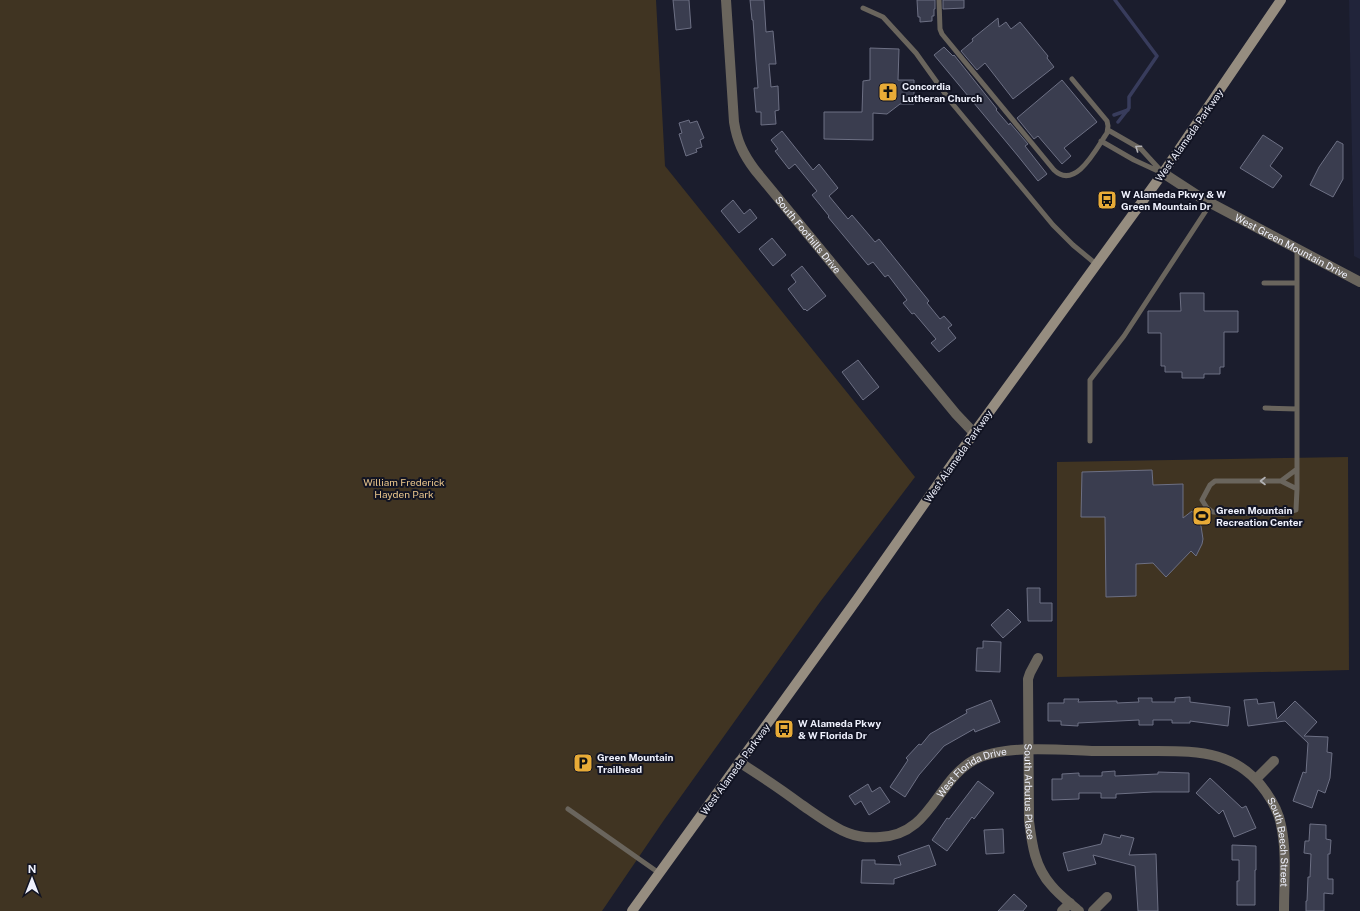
<svg xmlns="http://www.w3.org/2000/svg" width="1360" height="911" font-family="'Public Sans',sans-serif">
<rect width="100%" height="100%" fill="#1b1d2d"/>
<path fill="#21243a" d="M1349,0H1360V259L1354,256Z"/>
<path fill="#403422" d="M0,0H656L665,166L915,477L820,602L664,820L602,911H0Z
M1348,457L1349,670L1057,677V462Z"/>
<g fill="none" stroke-linecap="round" stroke-linejoin="round">
<path stroke="#383c5c" stroke-width="3.5" d="M1115,0L1157,56L1129,97V108L1118,122
M1114,115L1128,110"/>
</g>
<path fill="#3a3d4f" stroke="#6d7084" d="M673,0H689L691,28L676,30Z
M750,0H764L766,32L773,31L776,64H769L771,87L778,86L779,110L775,111L776,124L761,125V112H756L754,88H758L756,62L753,20H752Z
M917,0H935V9H934V16H932V21L920,22V17H918Z
M943,0H964V8L943,9Z
M998,18L999,27L1006,22L1011,29L1020,22L1048,56L1047,58L1054,67L1013,99L985,63L977,70L961,51L973,41L972,39Z
M944,47L953,56L954,55L997,109L996,110L1009,125L1010,123L1028,144L1025,146L1047,174L1038,181L1018,156L934,55Z
M870,48L899,49L898,80H914V104H900L887,114L873,113V140L824,139V112H862L863,81L870,80Z
M1062,80L1097,122L1064,148L1071,156L1062,164L1038,136L1034,139L1017,118Z
M689,120L690,123L697,121L704,138L700,140L702,147L696,149L697,152L686,156L679,134L682,133L679,123Z
M782,131L813,170L819,164L838,188L829,196L848,219L852,215L875,242L879,239L929,301L927,303L940,319L944,316L952,325L948,328L956,338L939,352L931,343L936,339L914,313L912,314L903,303L907,300L888,275L885,277L873,262L868,265L828,217L829,216L812,195L817,191L795,164L789,169L775,151L778,149L771,140Z
M1263,135L1283,148L1270,166L1282,176L1273,188L1240,168Z
M1337,141L1343,144V179L1333,197L1310,185L1319,167Z
M733,200L744,214L750,209L757,218L739,233L721,211Z
M772,238L786,255L773,266L759,249Z
M802,266L826,296L807,311L805,309L804,310L788,289L796,282L791,275Z
M1180,293H1204V311H1238V332H1224V367H1220V374H1204V378H1182V372H1165V366H1161V333H1148V311H1181Z
M858,360L879,387L863,400L842,372Z
M1152,470L1153,485L1183,484V518L1192,511L1201,526L1203,539L1202,544L1196,556L1191,551L1166,577L1153,563L1136,564V596L1106,597L1105,517H1081L1082,472Z
M1027,588H1040V603H1052V621H1028Z
M1008,609L1021,622L1003,638L991,625Z
M983,641L1001,642L1000,672L976,671L977,648H983Z
M1190,697V702L1230,707L1228,726L1190,721V723H1172V720H1153V725H1139V720L1078,723V726L1061,725V721H1048V703H1064V699H1079L1078,702L1117,701V703L1139,702L1138,698H1152V702H1175V698Z
M1257,699L1258,704L1274,702L1277,719L1295,701L1317,722L1304,736L1328,737L1327,752L1332,753L1330,778L1325,793L1318,790L1312,808L1293,801L1303,772L1306,773L1308,743L1285,721L1248,726L1244,700Z
M991,700L1000,722L975,732L974,729L944,746L919,775L905,797L890,787L908,760L906,758L919,744L921,745L930,734L967,713L966,710Z
M1115,771V776L1158,774V772L1189,773V792H1153L1116,794V798H1101V793H1079V799L1052,800V779H1062V774L1079,773V776H1102V772Z
M1210,778L1242,808L1246,806L1256,828L1234,837L1223,810L1219,814L1196,793Z
M978,781L994,793L974,819L972,817L947,851L932,840L947,818L949,819Z
M868,784L872,792L880,787L890,802L869,815L861,801L855,805L849,796Z
M1310,824L1326,825V839L1331,840L1330,854H1328V879H1333V894L1324,893V911H1306V901H1307L1308,877H1310L1311,854L1304,853L1305,841H1309Z
M1003,829L1004,853L986,854L984,830Z
M1104,834L1120,838L1121,835L1134,838L1129,855L1156,854L1158,911H1138L1135,866L1093,855L1096,864L1068,871L1063,853L1101,844Z
M929,845L936,865L894,879V884L861,883L862,860H875V864L901,865L898,856Z
M1232,845L1256,846V870H1255V905H1237V881H1239V860H1232Z
M1014,894L1027,906L1023,911H998Z"/>
<g fill="none" stroke-linecap="round" stroke-linejoin="round">
<path stroke="#6a655d" stroke-width="5" d="M939,0L940,29L942,34L1054,170C1076,191 1097,147 1107,133L1108,126L1107,121L1072,79
M863,8L883,17L916,53L951,102L1053,225L1073,245L1096,264
M1108,130L1141,149L1163,173
M1101,141L1134,160L1160,172
M1264,283H1297
M1265,408L1297,409
M1090,441V380L1124,336L1211,203
M1281,481L1297,489L1296,510L1284,514L1213,512L1207,508L1202,500L1210,485L1215,481H1281L1297,469
M1297,489V249
M568,809L659,873"/>
<g stroke="#6a655d" stroke-width="10">
<path id="s1" d="M726,0L734,122C737,141 743,154 755,170L956,414L974,433"/>
<path id="s2" d="M1163,173L1203,199L1360,282"/>
<path id="s3" d="M1038,658L1030,673L1028,679L1029,821C1032,845 1035,867 1051,885C1059,895 1070,903 1079,911"/>
<path id="s4" d="M739,762C761,776 782,790 802,805C817,815 832,827 848,833C858,837 869,838 880,837C931,835 936,781 974,760C1004,744 1061,750 1095,751C1116,751 1136,751 1157,751C1201,751 1238,752 1266,792C1273,802 1279,813 1281,825C1287,852 1284,883 1284,911"/>
<path d="M1256,779L1274,761"/>
<path d="M1062,911L1070,903"/>
<path d="M1093,911L1107,897"/>
</g>
<path stroke="#968d80" stroke-width="10" d="M632,911L858,598L974,433L1163,173L1281,0"/>
</g>
<defs><path id="oneway-chevron" d="M-2-3.5L2.5 0L-2 3.5" fill="none" stroke-width="1.6" stroke-linecap="round" stroke-linejoin="round"/></defs>
<g stroke="#b3b2b5">
<use href="#oneway-chevron" transform="translate(1138 148) rotate(-145)"/>
<use href="#oneway-chevron" transform="translate(1263 481) rotate(180)"/>
</g>
<defs>
<g id="church-square" transform="scale(1)"><rect x="-9" y="-9" width="18" height="18" rx="4" fill="#e8ab37" stroke="#121423"/><path d="M-1.2-6h2.4v3.5h3.3v2.4h-3.3V6h-2.4V-.1h-3.3v-2.4h3.3Z" fill="#111"/></g>
<g id="bus-square" transform="scale(1)"><rect x="-9" y="-9" width="18" height="18" rx="4" fill="#e8ab37" stroke="#121423"/><path d="M-5-6H5V4H4V6H2V4H-2V6H-4V4H-5ZM-3.5-4V0h7V-4ZM-3.5 1.2v1.5H-2V1.2ZM2 1.2v1.5H3.5V1.2Z" fill="#111"/></g>
<g id="stadium-square" transform="scale(1)"><rect x="-9" y="-9" width="18" height="18" rx="4" fill="#e8ab37" stroke="#121423"/><path d="M0-5a6.5 5 0 1 0 0 10a6.5 5 0 1 0 0-10ZM-3.5-1.8h7v3.6h-7Z" fill="#111"/></g>
<g id="parking-square" transform="scale(1)"><rect x="-9" y="-9" width="18" height="18" rx="4" fill="#e8ab37" stroke="#121423"/><path d="M-3.5-5.5H1a3.5 3.5 0 0 1 0 7H-1V5.5H-3.5ZM-1-3.4V-.6H.8a1.4 1.4 0 0 0 0-2.8Z" fill="#111"/></g>
</defs>
<g fill-rule="evenodd">
<use href="#church-square" x="888" y="92"/>
<use href="#bus-square" x="1107" y="200"/>
<use href="#stadium-square" x="1202" y="516"/>
<use href="#bus-square" x="784" y="729"/>
<use href="#parking-square" x="583" y="763"/>
</g>
<g text-anchor="middle" stroke-width="4" stroke-linejoin="round" paint-order="stroke">
<g font-size="10" font-weight="bold" fill="#eff1fd" stroke="#121423" text-anchor="start">
<text x="902" y="90">Concordia<tspan x="902" dy="12">Lutheran Church</tspan></text>
<text x="1121" y="198">W Alameda Pkwy &amp; W<tspan x="1121" dy="12">Green Mountain Dr</tspan></text>
<text x="1216" y="514">Green Mountain<tspan x="1216" dy="12">Recreation Center</tspan></text>
<text x="798" y="727">W Alameda Pkwy<tspan x="798" dy="12">&amp; W Florida Dr</tspan></text>
<text x="597" y="761">Green Mountain<tspan x="597" dy="12">Trailhead</tspan></text>
</g>
<g font-size="10" fill="#eff1fd" stroke="#121423">
<text transform="translate(1189 135) rotate(-55)" y="4">West Alameda Parkway</text>
<text dy="4" stroke="none"><textPath href="#s1" startOffset="259">South Foothills Drive</textPath></text>
<text dy="4" stroke="none"><textPath href="#s2" startOffset="148">West Green Mountain Drive</textPath></text>
<text transform="translate(958 456) rotate(-55)" y="4">West Alameda Parkway</text>
<text transform="translate(735 769) rotate(-54)" y="4">West Alameda Parkway</text>
<text dy="4" stroke="none"><textPath href="#s4" startOffset="280">West Florida Drive</textPath></text>
<text dy="4" stroke="none"><textPath href="#s3" startOffset="136">South Arbutus Place</textPath></text>
<text dy="4" stroke="none"><textPath href="#s4" startOffset="648">South Beech Street</textPath></text>
</g>
<g font-size="10" fill="#eac68c" stroke="#121423">
<text x="404" y="486">William Frederick<tspan x="404" dy="12">Hayden Park</tspan></text>
</g>
</g>
<g transform="translate(32 879)" stroke="#121423" stroke-width="3" paint-order="stroke">
<path d="M0-3L7 15L0 10L-7 15Z" fill="#eff1fd"/>
<text y="-6" font-size="11" font-weight="bold" text-anchor="middle" fill="#eff1fd">N</text>
</g>
</svg>
